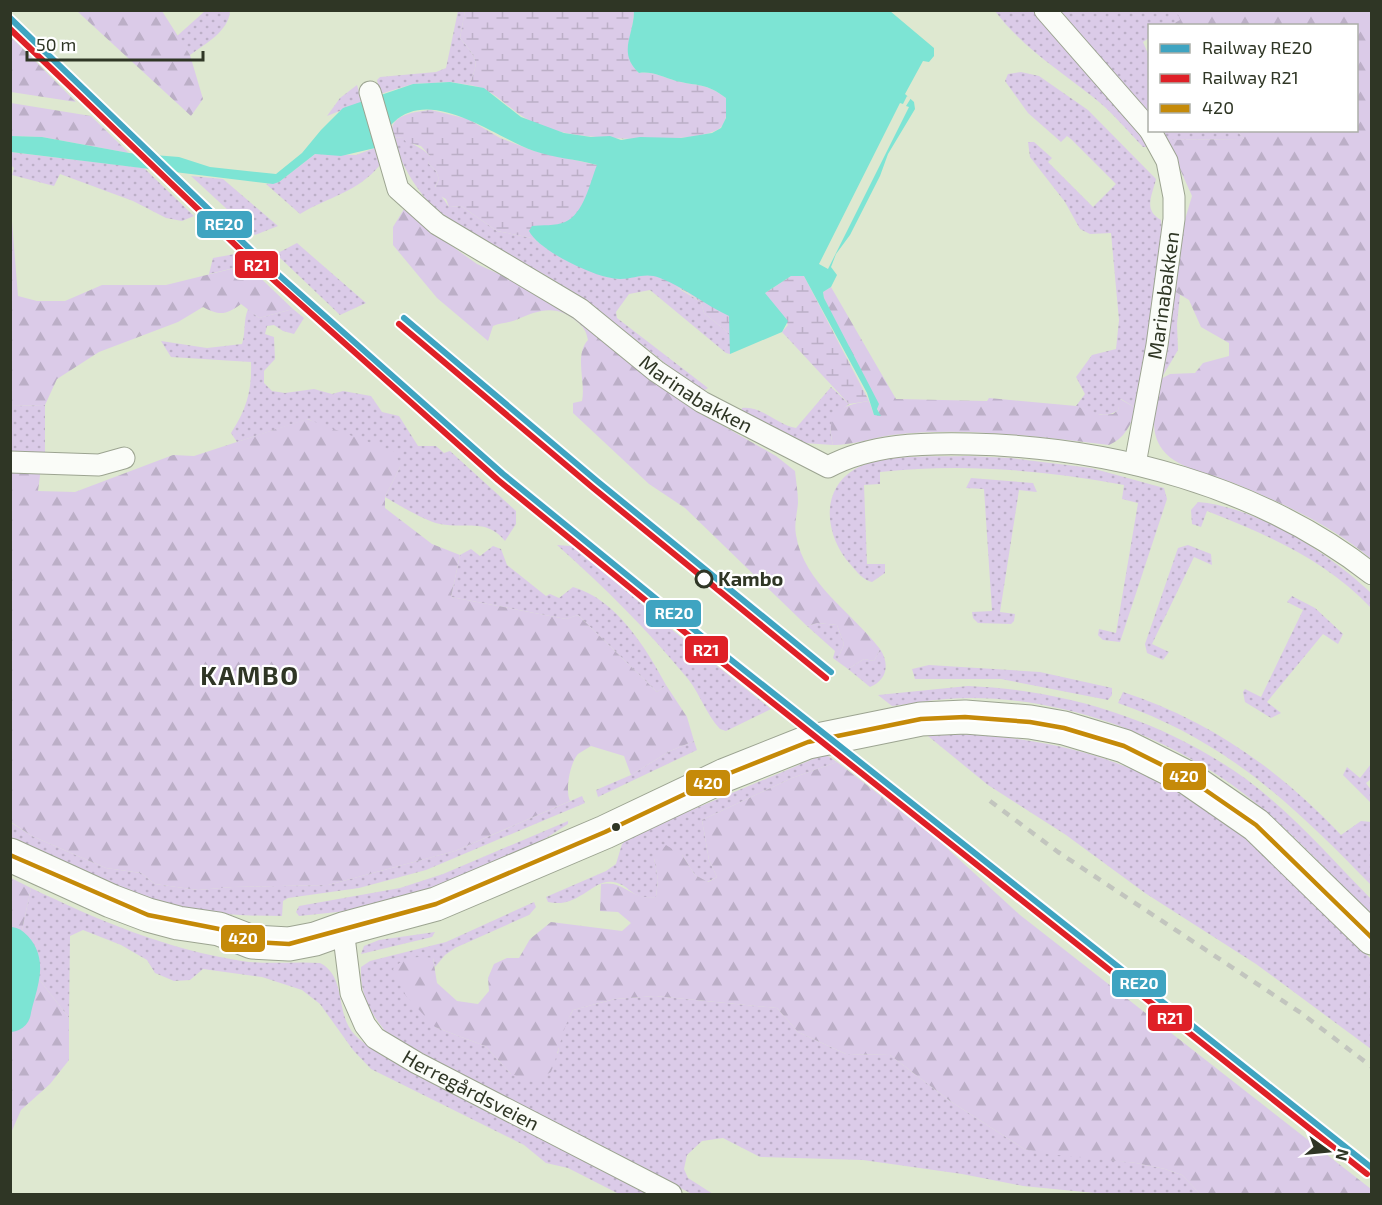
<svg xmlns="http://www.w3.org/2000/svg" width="1382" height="1205" font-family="'Exo 2',sans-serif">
<defs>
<pattern id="grass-dots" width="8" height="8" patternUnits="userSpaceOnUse" patternTransform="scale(1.5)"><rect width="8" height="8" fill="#dbcbe8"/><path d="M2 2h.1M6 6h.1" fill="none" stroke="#bcafc7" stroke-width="1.8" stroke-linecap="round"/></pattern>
<pattern id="forest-firs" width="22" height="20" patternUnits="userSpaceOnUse" patternTransform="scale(1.5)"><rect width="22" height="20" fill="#dbcbe8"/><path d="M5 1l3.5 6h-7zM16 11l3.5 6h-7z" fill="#bcafc7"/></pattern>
<pattern id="wetland-marsh" width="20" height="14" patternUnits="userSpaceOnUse" patternTransform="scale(1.5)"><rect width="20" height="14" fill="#dbcbe8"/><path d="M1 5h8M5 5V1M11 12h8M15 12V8" fill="none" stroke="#bcafc7"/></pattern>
</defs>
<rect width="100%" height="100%" fill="#dee8d0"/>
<path fill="url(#grass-dots)" d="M205,11H230C229,31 205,44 190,55L177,36Z
M458,11H465L460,38C477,59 480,60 469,85L450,82L413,84L380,94L377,80L380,77L436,72L446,68Z
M995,11H1037L1135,122L1148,147H1143C1127,130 1111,111 1093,97C1059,70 1021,46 995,11Z
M1059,11H1177L1181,20L1171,25L1150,26L1149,38L1143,42L1149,56V115Z
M1021,72L1039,76L1088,110L1156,179C1152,196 1143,210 1161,220C1167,273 1146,354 1136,408L1121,399L1118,410C1104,420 1091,412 1076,406L1085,394L1076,377L1092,355L1116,349L1119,320L1111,233L1090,234L1080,229L1065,202L1030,157L1028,142H1034L1052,158L1048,162L1093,207L1116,184L1071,139L1067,136L1061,142L1028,113L1005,81L1008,74Z
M357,85L362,102L327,116L340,98Z
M1161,131H1237L1244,139L1167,140Z
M402,137C412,145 422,147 431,157L428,163L436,171L439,179L435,187L449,207L461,206L497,231L532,238L554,253L598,274L618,279L646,274L661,278L701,302L704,313L731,335L730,354L726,353L650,290L629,294L616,312L617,318L708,388L702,392C656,357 612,318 563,286C539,270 512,259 486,246C441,224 407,185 393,138Z
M375,148L380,165C358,192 328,197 300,214L266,184L279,182L315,154L356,155Z
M10,152L144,168L194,216L182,221L166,218L133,201L60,174L54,186L12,175L14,168L11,165Z
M191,176L223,179L278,226L255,235Z
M297,243L366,303L340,315L276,254Z
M235,254L247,265L209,274L213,258Z
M1174,291L1180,295L1177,324L1178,350L1161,379Z
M248,309L259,318L293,309L304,318L294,334L283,331L274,325L267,326L265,334L274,337L275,359L264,371V383L272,391L285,393L314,389L332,394L343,391L371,396L382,412L399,416L418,446H436L444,453L450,451L516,511V524L505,541C487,518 465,529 440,524C427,522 397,504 385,497L400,467L308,419L237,442L231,433C247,409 252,390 251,362L171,357L161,341L207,348L242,344C246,332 243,321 248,309Z
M831,387L849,404C833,417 827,424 833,445L804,443L742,412V408C761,405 777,425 796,428Z
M45,405V458H11L10,406Z
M969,456L1011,458L1091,468L1164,488L1167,499L1120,642L1103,640L1098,635L1099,629L1116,633L1138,503L1122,499L1124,485C1042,470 964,463 880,472V484L864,485L867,564H885V573L872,582C863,580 857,572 851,565C826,538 818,491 855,469C884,453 937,457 969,456Z
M971,478L1033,483L1037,492L1019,490L1000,612L1015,614L1014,621L1011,624L978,623L973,618L972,612L992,611L984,489L966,488Z
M1198,502C1257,507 1329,553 1371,593V608C1327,561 1266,534 1207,511L1201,527L1192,524L1191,510Z
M557,545L571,546L588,558L666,625L771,709L726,731L720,729C706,714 700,694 688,679C647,629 605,588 557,545Z
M1188,545L1211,554L1212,565L1194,557L1152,644L1169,652L1163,660L1147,653L1145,644L1178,548Z
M493,546L501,549L507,565L546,596L550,594L559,598L573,587C616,599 646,648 666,685L657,692L578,615L566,619L451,597L460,555L471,549L480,556Z
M1292,596L1315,608L1343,634L1338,644L1323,634L1267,702L1281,713L1271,718L1245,702L1243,692L1245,689L1261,697L1303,610L1287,602Z
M817,623L837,625L844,644L837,661L833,658L835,651L807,626Z
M880,649C890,664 887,680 870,687L848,669L864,659L874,661Z
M929,665L1040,672L1112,688V695L1108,700L1001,679H915L912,669Z
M968,686C1067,690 1165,721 1246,779C1292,813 1331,858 1371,899V915C1330,874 1290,829 1243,793C1163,732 1048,691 946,699C928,700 910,704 892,706L878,695Z
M1123,692C1208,719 1281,771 1341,835L1361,821L1371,822V885C1293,805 1227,741 1118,703Z
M952,734C1047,736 1141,760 1218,817C1274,858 1322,910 1371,959V1049L1256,964L1145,893L1066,835L988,785L928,736Z
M694,741L697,750L598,797L596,790L631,775L670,751Z
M825,754L837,762L792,778L702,820L709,860L717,877L707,882L695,875L682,855L654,858L658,880L656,897C629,900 632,885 613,882C593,878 579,909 548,902L546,897L606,871L616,864L622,844L632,835Z
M1371,764V779L1366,783L1371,790L1370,802L1343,775L1347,767L1360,778Z
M582,796L585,803L426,870L359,888L288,898L283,901L282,916C252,916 221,915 191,909C128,897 69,865 11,839L10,822L32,836L71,853L106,868L141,873L155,884L198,890L233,887L328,885L455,851Z
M568,821V824L543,840L476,875L366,909L299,916L296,912L299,906L400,888L443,874Z
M31,888C100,921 166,949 242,961C267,965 295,961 320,963C344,975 337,1006 349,1027C355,1039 371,1047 381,1055L648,1194H619L568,1168L546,1163L524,1145L371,1069L353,1050L320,1004L302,990L262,977L203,969L190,980L174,981L155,973L147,960L121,945L83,930L70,936L69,1018L32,970L22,930Z
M534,902L536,907L529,915L455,948L445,955L435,967L433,958L435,1027L485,1046L511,1074L558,1053L561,1032L573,1010L615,999L655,996L777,1008L798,1032L846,1054L890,1055L950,1101L1024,1149L1136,1163L1165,1169L1182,1175L1200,1194H1105L1023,1186L962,1174L863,1160L760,1157L723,1138L702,1141L687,1155L684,1169L688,1178L713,1194H692L394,1041C374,1020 359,996 361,967L370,961L446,942Z
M435,932L432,937L361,954L364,946L379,940Z"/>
<path fill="url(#forest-firs)" d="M77,11H162L190,55L203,99L191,116Z
M1177,11H1371V559C1333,526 1282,503 1236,484C1213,474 1173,469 1160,446C1148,426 1157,400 1161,379L1170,374L1195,373L1203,363L1229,356V343L1201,327L1189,300L1174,291L1178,243L1192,196L1167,140L1244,139L1237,131L1356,130V26L1171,25L1180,20Z
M10,37H11L76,102L11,92Z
M11,103L91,116L129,153L42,137L11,136Z
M11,209L18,296L37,301H65L102,285H166L247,265L293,309L259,318L241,304C226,315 220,316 203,307L178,322L99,352L57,379L45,405L11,406Z
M404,209L410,210L442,239L477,264L555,300L685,404L776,456L795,471C796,481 798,492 798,503C797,514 794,524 796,535C804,584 852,612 880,649L874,661L864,659L848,669L837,661L844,644L837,625L817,623L807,626L685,508L649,484L573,413V403L582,401C586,382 574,355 588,340C586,331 584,327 576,321C556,304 538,310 516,320C508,323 500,323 493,326L488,341L437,298L393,245V227Z
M831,287L896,399L987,401L989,398L1076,406L1101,415L1113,414L1118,410L1120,399L1136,408C1132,424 1124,439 1109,445C1038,437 963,426 892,435C872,438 853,445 833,445C825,414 840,405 869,401L874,415L879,412L824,298L823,292Z
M307,419L395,452L400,467L385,497V508L432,544L460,555L451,597L566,619L578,615L657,692L666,685L687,717L694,741L670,751L631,775L624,756L591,746C587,749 582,751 578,754C570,763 565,790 570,801L455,851L328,885L233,887L198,890L155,884L141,873L106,868L71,853L32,836L11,822V466L41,468L38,491L75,492L173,455L194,456Z
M837,762L938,840L1020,915L1371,1189V1194H1200L1182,1175L1165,1169L1136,1163L1048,1154L1024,1149L950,1101L890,1055L846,1054L798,1032L777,1008L655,996L615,999L573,1010C561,1031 560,1050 551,1072L533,1082L511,1074L485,1046L435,1027L406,996L393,969C405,956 415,956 433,958L437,983L457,1001L478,1004L489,991L488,978L494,964L507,958H519L530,939L551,922L622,931L631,923L618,912L600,911L601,884C625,880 630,900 656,897L658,880L654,858L666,845L682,855L695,875L708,882L717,877L709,860L702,820L792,778Z
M11,878L31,888L22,930L32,970L69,1018V1060L50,1084L21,1110L11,1133Z"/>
<path fill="url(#wetland-marsh)" d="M465,11H634C634,34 619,54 639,73C652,71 663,77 676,81C697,86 707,83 726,98C727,108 728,121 720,128C699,145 593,139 566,133C556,131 545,127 535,123C511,114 495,87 469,85C480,60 477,59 460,38Z
M431,110L468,119L500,138L534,151L597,165L702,277L731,318V335L704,313L701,302L685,291L646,274L618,279L598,274L554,253L532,238L497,231L461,206L449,207L446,199L433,192L439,179L436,171L428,163L430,156L421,146L406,142L402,137L393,138C386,115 413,112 431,110Z
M791,276H804L869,401L849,404L782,332L788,325L765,293Z"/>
<path fill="#7de4d4" d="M634,11H890L934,48V56L929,62L923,61L905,94L914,102L915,109L888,154L880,176L850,235L836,254L831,267L837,275L831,287L823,292L824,298L879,404L877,409L881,416L874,415L867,393L804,276H791L765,293L788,321L782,332L730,354L729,316C705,305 684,287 660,278C644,272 636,279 620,279C597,279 539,251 529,231L532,226C541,225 556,226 565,222C584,214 590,182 597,165C576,159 554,158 534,151C496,138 432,86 394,122C387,128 381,140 375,148L341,156L315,154L279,182L273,184L11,152V136L42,137L129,153L179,157L210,167L276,174L302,153L321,130L343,108L413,84L450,82L484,88L521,117L564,133L591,137L610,136L621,140L640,137L681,138L712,133L721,128L726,118V98C707,83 697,86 676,81C663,77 652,71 639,73C617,52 634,36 634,11Z"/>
<path fill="#dee8d0" d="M907,96L911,98L906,106L909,107L828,269L819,264L900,103L903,104Z"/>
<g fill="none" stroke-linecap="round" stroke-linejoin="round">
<path stroke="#7de4d4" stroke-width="42" d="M10,948C29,964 13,990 10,1011"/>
<g stroke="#9ca491" stroke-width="23">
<g id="street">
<path d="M1045,10L1150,130"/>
<path id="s1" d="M370,92L398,189L437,224L580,309L656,371L702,402L828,467C871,444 922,443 970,444C1111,447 1260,486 1372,574"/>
<path d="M10,462L99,465L124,458"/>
<path id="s2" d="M1135,464L1157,345L1174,219V197L1167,161L1150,130"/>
<path id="s3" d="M343,929L351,993L365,1025L375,1038L417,1063L671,1194"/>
</g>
</g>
<g stroke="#9ca491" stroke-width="35">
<path id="primary" d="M10,855L111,901L148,915L178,923L219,929L252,942L289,944L315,939L343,929L436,904L605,832L725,775L808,742L921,719L965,717L1030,722L1064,728L1124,746L1188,778L1256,825L1372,938"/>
</g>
<use href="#street" stroke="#fafcf8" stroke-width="21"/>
<use href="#primary" stroke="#fafcf8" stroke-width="33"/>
<path stroke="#c2c5be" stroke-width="4.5" stroke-dasharray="8 8" stroke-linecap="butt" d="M990,801L1058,852L1301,1013L1372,1067"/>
<g stroke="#fff" stroke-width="9">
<path id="bus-1" d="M10,855L148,915L219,929L252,942L289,944L436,904L605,832L725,775L808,742L921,719L965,717L1030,722L1064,728L1124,746L1188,778L1256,825L1372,938"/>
</g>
<use href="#bus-1" stroke="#c58a09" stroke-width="4.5"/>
<g stroke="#fff" stroke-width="10">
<path id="rail-1" d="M10,18L255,254L503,474L730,659L1372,1168
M404,318L597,481L831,672"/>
</g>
<g stroke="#fff" stroke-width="10">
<path id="rail-2" d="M10,29L250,259L498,480L725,665L1367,1174
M399,324L592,487L826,678"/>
</g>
<use href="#rail-1" stroke="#3fa4c1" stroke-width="6"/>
<use href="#rail-2" stroke="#df2027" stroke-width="6"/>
</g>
<circle fill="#fff" stroke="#2f3625" stroke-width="3" cx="704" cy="579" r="8"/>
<circle fill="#2f3625" stroke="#fff" stroke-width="2" cx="616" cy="827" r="5"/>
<g text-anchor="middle" stroke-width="4.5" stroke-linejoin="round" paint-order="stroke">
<g font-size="20" fill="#2f3625" stroke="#fff">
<text dy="7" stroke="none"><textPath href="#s2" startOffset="171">Marinabakken</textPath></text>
<text dy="7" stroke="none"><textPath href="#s1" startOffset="464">Marinabakken</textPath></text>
<text dy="7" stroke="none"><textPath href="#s3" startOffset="225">Herregårdsveien</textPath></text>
</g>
<g font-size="20" font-weight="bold" fill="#2f3625" stroke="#fff" text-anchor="start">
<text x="718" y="586">Kambo</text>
</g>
<g font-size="26" font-weight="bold" letter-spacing="1.5" fill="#2f3625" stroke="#fff">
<text x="250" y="685">KAMBO</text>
</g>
</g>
<g stroke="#fff" stroke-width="2">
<rect x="196" y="210" width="57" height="29" rx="6" fill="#3fa4c1"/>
<rect x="234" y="250" width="45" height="29" rx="6" fill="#df2027"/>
<rect x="645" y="599" width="57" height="29" rx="6" fill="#3fa4c1"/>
<rect x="684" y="635" width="45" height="29" rx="6" fill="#df2027"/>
<rect x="1162" y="762" width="45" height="29" rx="6" fill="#c58a09"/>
<rect x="685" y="769" width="46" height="28" rx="6" fill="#c58a09"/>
<rect x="220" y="924" width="46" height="29" rx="6" fill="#c58a09"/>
<rect x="1111" y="969" width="56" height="29" rx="6" fill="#3fa4c1"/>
<rect x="1147" y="1004" width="46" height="28" rx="6" fill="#df2027"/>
</g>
<g font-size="16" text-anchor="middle" font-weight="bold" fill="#fff">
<text x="224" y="230">RE20</text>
<text x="257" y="271">R21</text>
<text x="674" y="619">RE20</text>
<text x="706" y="656">R21</text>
<text x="1184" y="782">420</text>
<text x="708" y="789">420</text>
<text x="243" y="944">420</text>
<text x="1139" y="989">RE20</text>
<text x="1170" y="1024">R21</text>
</g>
<rect width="1382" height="1205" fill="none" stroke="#2f3625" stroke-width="24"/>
<rect x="1148" y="24" width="210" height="108" fill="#ffffff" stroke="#acafa8" stroke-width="1.5"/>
<rect x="1160" y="44" width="30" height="9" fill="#3fa4c1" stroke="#acafa8" stroke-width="1.5"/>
<text x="1202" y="54" font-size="18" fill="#2f3625">Railway RE20</text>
<rect x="1160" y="74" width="30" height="9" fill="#df2027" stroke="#acafa8" stroke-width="1.5"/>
<text x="1202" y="84" font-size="18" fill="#2f3625">Railway R21</text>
<rect x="1160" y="104" width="30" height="9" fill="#c58a09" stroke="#acafa8" stroke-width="1.5"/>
<text x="1202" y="114" font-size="18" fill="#2f3625">420</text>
<g transform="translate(1328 1151) rotate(105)" stroke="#ffffff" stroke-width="4.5" paint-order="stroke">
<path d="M0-4.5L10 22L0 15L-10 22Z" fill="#2f3625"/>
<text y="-9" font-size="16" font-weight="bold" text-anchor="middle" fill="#2f3625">N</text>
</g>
<path d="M27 51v9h176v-9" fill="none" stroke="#2f3625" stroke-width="3"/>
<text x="36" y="51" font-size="18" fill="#2f3625" stroke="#ffffff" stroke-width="4.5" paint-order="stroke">50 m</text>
</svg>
